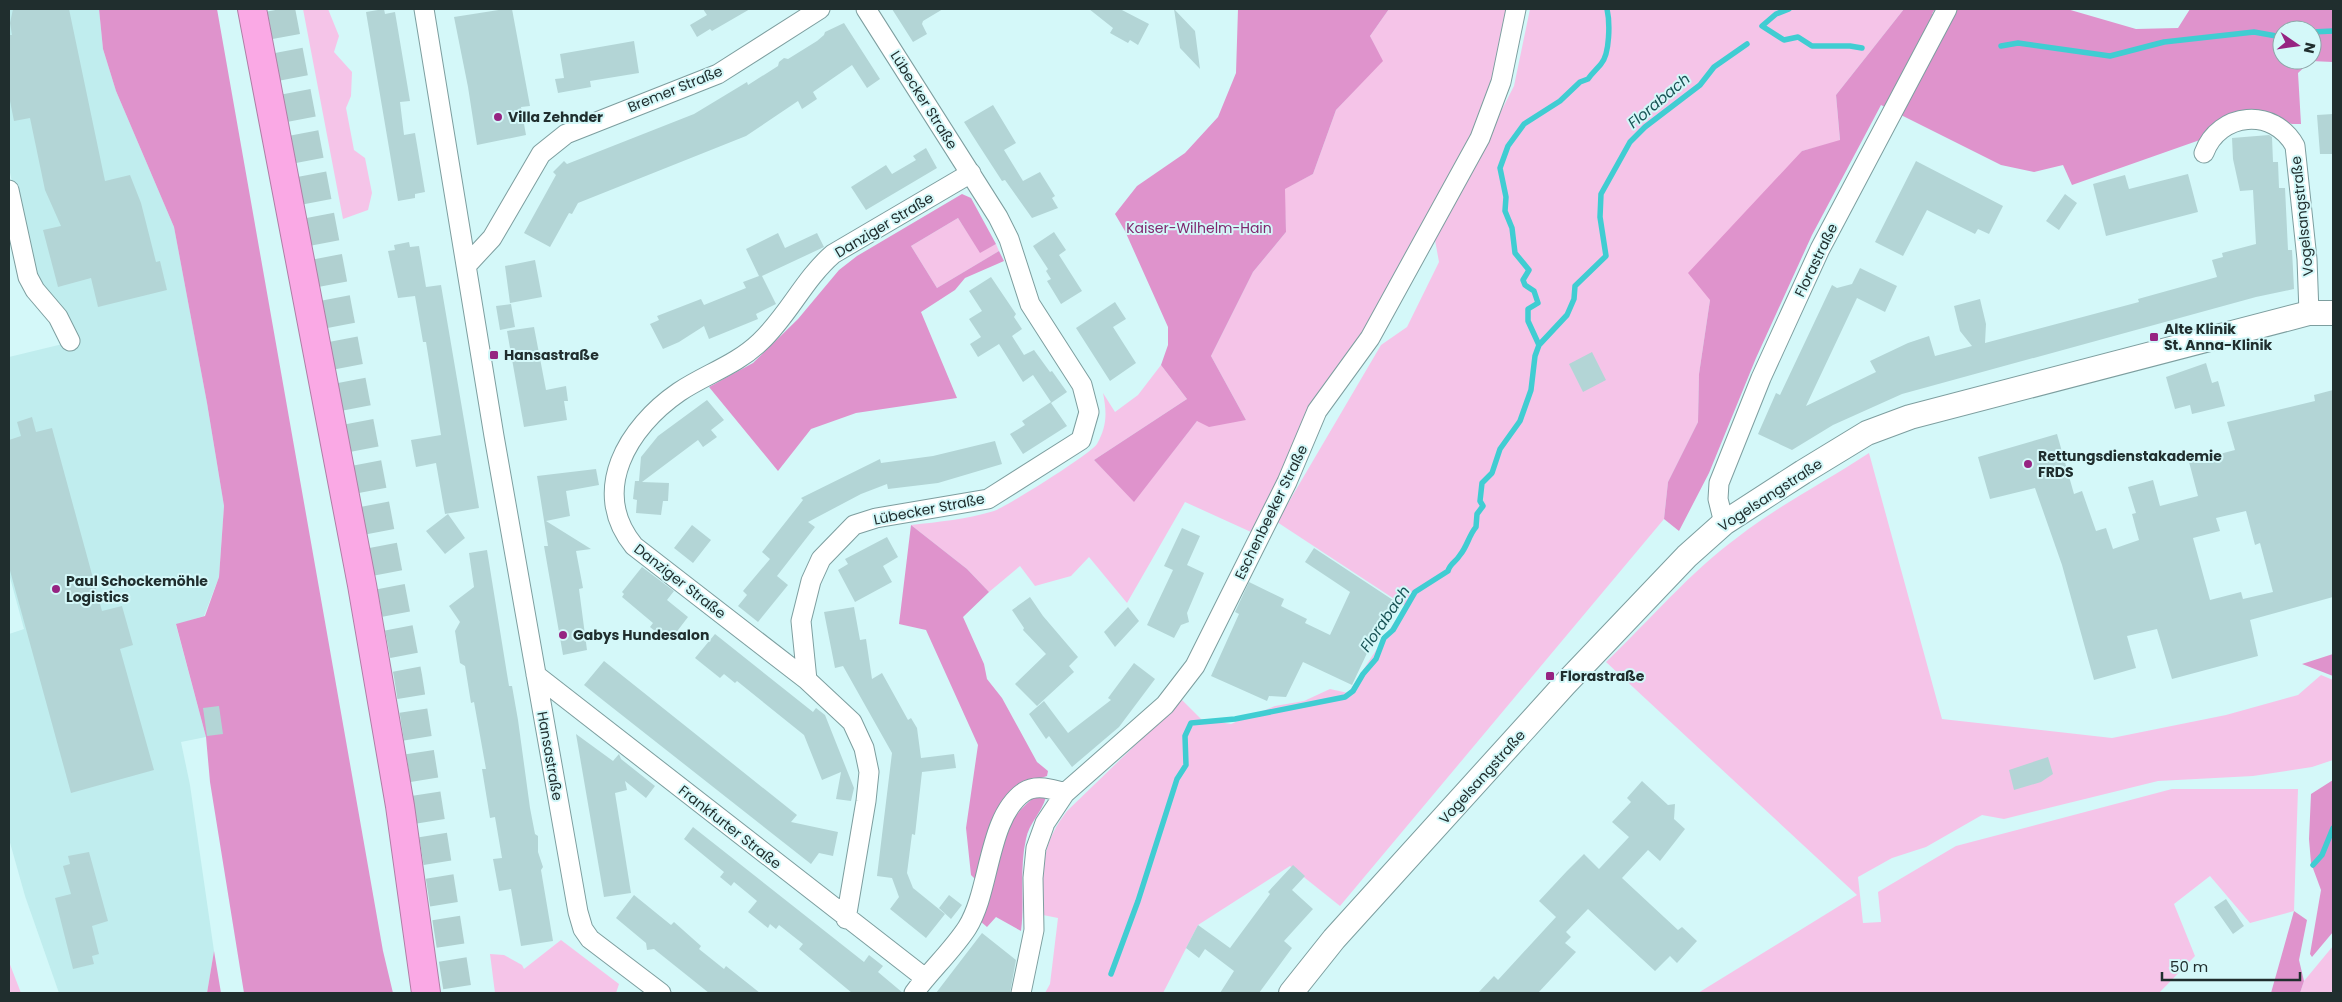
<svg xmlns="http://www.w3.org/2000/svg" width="2342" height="1002" font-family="Poppins,sans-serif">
<rect width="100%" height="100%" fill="#d4f8f9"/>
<path fill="#c0edee" d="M9,9H99L103,49L116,91L174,227L207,403L224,506L219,577L204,616L176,625L206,737L181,742L190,785L214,951L207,993H59L25,896L9,839V634L24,629L9,574V357L75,341L32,274L9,168Z"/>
<path fill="#f5c4e8" d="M303,9H328L339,36L334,52L352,72L351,96L346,108L354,150L365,158L372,193L368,210L343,219Z
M1389,9H1510L1490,99L1471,145L1251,532L1185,502L1127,603L1089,557L1071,576L1035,586L1020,566L989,592L967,569L911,525C939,522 967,519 994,511C1006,507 1092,453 1097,444C1107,426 1107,413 1103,393L1115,412L1138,395L1161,365L1187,399L1094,460L1134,501L1197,421L1246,420L1211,356L1253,272L1286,232L1284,189L1313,174L1336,110L1382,61L1370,36Z
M1530,9H1904L1836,95L1840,141L1802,151L1710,300L1699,374L1698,422L1668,482L1664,519L1340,906L1290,866L1198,925L1163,993H1045L1050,984L1058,918L1043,915C1044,871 1038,849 1067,811L1182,700L1201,719L1231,724L1275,706L1304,701L1330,689L1348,693L1405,606L1277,522L1381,345L1407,327L1439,262L1435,240L1514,86Z
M958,218L980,252L996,244L999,251L937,288L911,246Z
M1869,453L1942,719L2112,738L2226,715L2298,695L2321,675L2333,680V760L2312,767L2253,776L2158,781L2004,819L1982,815L1926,847L1892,858L1858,877L1863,923L1881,922L1878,892L1956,846L2172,789H2298L2294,911L2250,923L2210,876L2174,904L2195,956L2159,993H1698L1857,895L1606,662C1649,621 1690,572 1738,537C1779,505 1825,482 1869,453Z
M561,940L619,984L616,993H495L490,954L504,955L522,965L524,969Z
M2333,946V993H2300L2304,981Z
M9,962L21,993H9Z"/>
<path fill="#df93cc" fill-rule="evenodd" d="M99,9H217L383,951L393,993H244L210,782L206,737L176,624L205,616L219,577L224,506L207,403L174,227L116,91L103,49Z
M1238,9H1389L1370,36L1383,61L1336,110L1313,174L1285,189L1286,232L1253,272L1211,356L1246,420L1209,427L1197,421L1134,502L1094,460L1187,399L1161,365L1168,345V327L1125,231L1115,214L1137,186L1185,153L1218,117L1236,73Z
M1904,9H1935L1932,14L1943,9H2067L2136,29L2178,28L2190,9H2333V62L2311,61L2298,73L2301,124H2292L2268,116L2072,185L2063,165L2034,172L2001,165L1881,105L1812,235L1756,358L1709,473L1679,531L1664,519L1668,482L1698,422L1699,374L1710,300L1688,273L1802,151L1840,140L1836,95ZM2282,30H2312V60H2282Z
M962,194L971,198L996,244L980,253L958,218L911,246L937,288L999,251L1004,261L965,278L955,290L921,312L957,398L856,413L811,429L778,471L709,387L753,363L798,319L839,270L857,256Z
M911,525L967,569L989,592L963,617L984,664L987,679L1002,698L1037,762L1048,771L1047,776L1029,782L979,883L971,875L966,828L978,745L926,630L899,624Z
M2333,654V676L2302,664Z
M2333,780V932L2312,957L2310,954L2321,890L2311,863L2309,839L2311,794Z
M1039,794L1046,797C1042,812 1029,823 1026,839C1019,869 1025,901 1021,931L996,917L987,927L980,921C992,875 997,821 1039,794Z
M2294,911L2307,920L2299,960L2304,981L2300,993H2271Z
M214,951L221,993H207Z"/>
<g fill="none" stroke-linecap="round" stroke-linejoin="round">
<path stroke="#40cdd2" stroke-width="5.5" d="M1789,9L1776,14L1762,26L1784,40L1798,37L1812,46H1850L1862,48
M2312,32L2333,31
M2001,46L2018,43L2110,56L2164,42L2254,32L2282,37
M1539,345L1528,321V309L1538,303L1534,291L1525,285L1523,280L1529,270L1515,253L1512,228L1505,211L1506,197L1500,168L1508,146L1524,124L1560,101L1580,82L1588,79C1592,73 1596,70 1601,64C1610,54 1610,22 1607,9
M2313,865L2322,855L2333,828
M1111,974L1138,901L1177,779L1186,765L1185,736L1191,723L1235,719L1345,697L1353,691L1363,674L1376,659L1384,638L1393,630L1415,592L1448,571C1450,563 1456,562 1460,555C1467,547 1469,535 1476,527L1477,514L1483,506L1480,501L1482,483L1492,473L1500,449L1520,421L1531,390L1535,356L1539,345L1567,315L1574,299L1575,286L1606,256L1600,217L1601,194L1630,142L1645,127L1700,85L1714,67L1747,44"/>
</g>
<path fill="#b3d5d6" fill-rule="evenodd" d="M13,9H69L105,181L130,175L141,203L156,262L160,261L167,290L98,307L91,278L58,287L43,230L61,226L45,190L30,118L14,121L9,96V35H12L10,23Z
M384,9L385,14L395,12L410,101L400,102L404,135L415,133L425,192L415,194V198L398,201L366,12Z
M505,9H512L530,106L521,107L526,135L477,145L468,87L454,17Z
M703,9H750L712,31L710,29L697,37L690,25L707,15Z
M892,9H943L923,21L922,24L927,34L913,42Z
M1089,9H1120L1149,24L1138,45L1130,40L1128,43L1110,33L1113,28Z
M1174,9L1195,31L1200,69L1180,48Z
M844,23L880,79L867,88L852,65L813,92L817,99L802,109L798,101L746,136L578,203L572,214L569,213L550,247L524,233L556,175L553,172L564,161L567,164L694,114L747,82L748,85L778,66L779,62L784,58L788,59L817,41L824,35L825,32Z
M634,41L639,73L590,81L591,87L558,93L555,79L564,78L560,54Z
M993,105L1016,143L1004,150L1023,181L1040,172L1055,196L1052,198L1058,208L1032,218L1005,180L1002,181L978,144L964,122Z
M2333,114V154H2320L2317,115Z
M2269,135L2272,137L2273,162H2278L2279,188H2285L2288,250H2292L2294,289L2256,297L1902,394L1833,425L1792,450L1758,434L1776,393L1780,395L1832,285L1837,288L1852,284L1860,268L1897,286L1885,312L1857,298L1806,406L1876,372L1870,361L1908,343L1929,336L1935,356L1972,346L1960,331L1954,306L1980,299L1986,324L1985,343L2139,302L2138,299L2217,277L2212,260L2223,257L2222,253L2256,244L2253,190L2240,191L2233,159L2232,138Z
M926,148L937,168L866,210L851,187L886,165L892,174L916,160L913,156Z
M1916,161L2003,206L1989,234L1978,229L1975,234L1927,210L1903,256L1875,242Z
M2188,174L2198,212L2106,236L2093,184L2125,175L2129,189Z
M2065,194L2077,203L2059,230L2046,221Z
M1054,232L1066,250L1059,255L1082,291L1061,304L1047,281L1051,279L1046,271L1048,269L1033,246Z
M778,233L785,248L817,233L824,247L762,276L776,304L756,314L758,319L709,339L704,326L679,342L663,349L650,324L659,320L657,316L701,299L704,305L746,288L743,282L759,276L746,249Z
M409,242L410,247L419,246L426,287L441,285L479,508L445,514L436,463L416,467L411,440L441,435L426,342H423L415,296L398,298L388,251L395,250L394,245Z
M535,260L542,297L510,303L505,266Z
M991,277L1016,314L1014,317L1022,329L1012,336L1024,355L1034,350L1050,372L1052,371L1067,392L1051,403L1067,426L1023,454L1010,434L1025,425L1022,421L1051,402L1033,375L1023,382L999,344L978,357L970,344L981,337L969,319L982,311L969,291Z
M1115,302L1126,319L1113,327L1136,363L1110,381L1076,328Z
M511,304L515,327L500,330L496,306Z
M534,327L546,390L566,386L568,401H564L567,420L524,427L507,331Z
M1592,352L1606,380L1583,392L1569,364Z
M2206,363L2212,383L2218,381L2225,406L2192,414L2190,405L2175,409L2166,377Z
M2333,390V597L2250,620L2258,656L2172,679L2157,629L2127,636L2136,668L2094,680L2062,565L2035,488L1990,499L1978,457L2057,434L2074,494L2082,491L2096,531L2106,528L2113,549L2139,540L2132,514L2136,513L2128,487L2153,480L2160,506L2198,496L2189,462L2235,450L2227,422L2315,401L2314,395ZM2246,511L2255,545L2260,543L2273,592L2243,599L2241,592L2210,600L2193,538L2220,531L2216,518Z
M707,400L724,420L711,430L717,437L703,447L698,440L642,482L669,483L668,501H663L661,515L636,513L637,500L633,499L635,481H639L641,457L658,436Z
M32,417L36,432L52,428L102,611L122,606L133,645L120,649L154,770L71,793L9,567V440L21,436L17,422Z
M995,441L1002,464L938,483L888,489L887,484L861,494L808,522L815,527L777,576L788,585L758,622L738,606L747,595L743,591L770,559L762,552L803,500L801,498L880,459L881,463L933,456Z
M596,469L599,485L566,491L570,516L546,521L591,549L576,551L583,588L579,589L587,650L563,655L544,546H548L537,476Z
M448,514L465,538L445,554L426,531Z
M692,525L711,540L693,563L674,548Z
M1182,528L1200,536L1187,565L1204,573L1187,613L1189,622L1181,625L1174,638L1147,625L1173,570L1164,566Z
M887,537L898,557L883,566L892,582L855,602L838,570L848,564L845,559Z
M1314,548L1399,604L1390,618L1385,615L1352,685L1303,662L1286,697L1269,696L1267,701L1211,676L1239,614L1235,612L1249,582L1284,599L1281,606L1307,619L1305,623L1330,635L1350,592L1305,562Z
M487,550L507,674L509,686H512L518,720L530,808L535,834L538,836V852L543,867L541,870L553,941L521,946L511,889L499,891L493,859L502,858L495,817L490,818L482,769H486L474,702L471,703L465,666L460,663L455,631L460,622L449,606L474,587L469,553Z
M642,567L674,591L667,600L688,617L675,634L671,631L665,639L650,627L653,623L622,597L624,594L622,592Z
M1030,597L1043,616L1078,657L1069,666L1074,672L1037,706L1015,684L1046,654L1023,630L1024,628L1012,610Z
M854,607L860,640L866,639L872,679L882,673L908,720L911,718L917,728L921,758L954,754L956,768L922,772L915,835L912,834L907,873L913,888L945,914L926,938L890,909L899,897L892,878L877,876L892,753L843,666L835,668L824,612Z
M1128,607L1139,621L1115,647L1104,632Z
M715,634L813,712L816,708L825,715L854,788L851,801L836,799L841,772L822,780L804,735L737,681L735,683L724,674L720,678L695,658Z
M604,661L797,815L791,822L838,832L833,856L819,853L811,864L604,701L584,685Z
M1134,663L1155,679L1119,727L1072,767L1049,736L1046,739L1029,714L1044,701L1068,733L1111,700L1108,698Z
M219,706L223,734L207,736L203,708Z
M576,734L613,761L619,754L621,759L655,786L646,798L625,781L627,790L615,793L631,893L604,897Z
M2048,757L2053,774L2041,782L2014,790L2009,770Z
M1642,781L1668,805L1675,804L1674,819L1685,829L1660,861L1648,850L1622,878L1678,930L1682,927L1697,941L1677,963L1670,956L1655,971L1588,909L1566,932L1571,937L1565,943L1576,952L1538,993H1478L1494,976L1498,980L1556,917L1539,901L1567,871L1584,854L1599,869L1629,837L1612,822L1631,802L1627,798Z
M693,827L864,962L869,955L883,966L878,972L903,993H852L799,949L803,944L779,925L776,929L770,924L768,928L748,912L757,901L734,882L731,886L720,877L724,872L684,839Z
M89,852L108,921L92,926L99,954L92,956L94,964L73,969L55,898L71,894L63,866L70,864L68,856Z
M1293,865L1305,876L1292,890L1313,909L1284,941L1292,948L1259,993H1220L1234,971L1205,949L1199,958L1186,948L1198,925L1230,948L1270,894L1268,892Z
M634,895L671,925L674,922L701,946L699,949L724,969L726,966L760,993H709L654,949L647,950L646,943L616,918Z
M949,895L962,905L951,919L939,908Z
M2226,899L2244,926L2233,934L2214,907Z
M982,933L1016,960L1010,993H936Z"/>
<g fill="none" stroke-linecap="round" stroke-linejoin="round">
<path stroke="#b0d0d0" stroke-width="28" stroke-dasharray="28 14" stroke-linecap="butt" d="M281,9L408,676L458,993"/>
<g stroke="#7d9e9f" stroke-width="21">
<path id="minor" d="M424,9L494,436L578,912L583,929L590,939L661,993
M2204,153C2219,112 2274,107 2295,146L2307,259L2309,313
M9,190L28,277L35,290L58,317L70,341
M466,266L492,238L541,154L566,134L718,74L820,9
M1724,523L1718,499L1719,483L1761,378L1820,249L1947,9
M536,675L925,978
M807,680L801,621L811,581L821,559L854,525L876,518L988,499L1081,440L1089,412L1082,385L1030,304L1009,239L998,217L866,9
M846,919L866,801L869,772L864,748L852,722L807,680L634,546C589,491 628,427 679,392C706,374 736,365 760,342C788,316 804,279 833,254L971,173
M914,993C930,971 952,951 967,928C991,890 987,818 1024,792C1036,784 1052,789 1065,793
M1021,993L1034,930L1033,878L1036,848L1045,823L1065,793L1165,705L1195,666L1287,482L1317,411L1370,338L1480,138L1501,82L1516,9"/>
</g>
<g stroke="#7d9e9f" stroke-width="26">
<path id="tertiary" d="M1291,993L1334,939L1565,684L1687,556L1724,523L1803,472L1867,433L1910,417L2309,313H2333"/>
</g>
<g stroke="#ae7ea5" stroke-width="30">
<path id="motorway" d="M252,9L362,585L400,806L426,993"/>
</g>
<use href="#minor" stroke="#fff" stroke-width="19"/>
<use href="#tertiary" stroke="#fff" stroke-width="24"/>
<use href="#motorway" stroke="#faa9e5" stroke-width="28"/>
</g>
<g fill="#962482" stroke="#d4f8f9" stroke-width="2">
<circle cx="498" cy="117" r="5"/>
<rect x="2149" y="332" width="10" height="10" rx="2.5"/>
<rect x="489" y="350" width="10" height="10" rx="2.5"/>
<circle cx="2028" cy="464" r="5"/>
<circle cx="56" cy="589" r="5"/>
<circle cx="563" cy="635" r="5"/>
<rect x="1545" y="671" width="10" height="10" rx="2.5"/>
</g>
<g text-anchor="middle" stroke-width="4" stroke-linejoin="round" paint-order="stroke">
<g font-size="14" fill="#202e2e" stroke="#d4f8f9">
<text transform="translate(675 89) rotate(-22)" y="5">Bremer Straße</text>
<text transform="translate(924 100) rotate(58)" y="5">Lübecker Straße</text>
<text transform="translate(2302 216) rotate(-96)" y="5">Vogelsangstraße</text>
<text transform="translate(884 225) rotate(-31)" y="5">Danziger Straße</text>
<text transform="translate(1816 260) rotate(-64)" y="5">Florastraße</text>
<text transform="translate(1770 495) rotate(-33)" y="5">Vogelsangstraße</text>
<text transform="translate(929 509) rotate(-11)" y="5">Lübecker Straße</text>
<text transform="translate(1271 512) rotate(-64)" y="5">Eschenbeeker Straße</text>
<text transform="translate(680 581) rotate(38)" y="5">Danziger Straße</text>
<text transform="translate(550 756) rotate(80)" y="5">Hansastraße</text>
<text transform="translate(1482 777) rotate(-48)" y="5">Vogelsangstraße</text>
<text transform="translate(730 827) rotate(38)" y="5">Frankfurter Straße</text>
</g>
<g font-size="14" font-weight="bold" fill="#202e2e" stroke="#d4f8f9" text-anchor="start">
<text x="508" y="122">Villa Zehnder</text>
<text x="2164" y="334">Alte Klinik<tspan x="2164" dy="16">St. Anna-Klinik</tspan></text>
<text x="504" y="360">Hansastraße</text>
<text x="2038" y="461">Rettungsdienstakademie<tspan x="2038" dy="16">FRDS</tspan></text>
<text x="66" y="586">Paul Schockemöhle<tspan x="66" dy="16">Logistics</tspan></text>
<text x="573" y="640">Gabys Hundesalon</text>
<text x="1560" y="681">Florastraße</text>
</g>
<g font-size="14" fill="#7f276e" stroke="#d4f8f9">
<text x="1199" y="233">Kaiser-Wilhelm-Hain</text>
</g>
<g font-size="15" font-style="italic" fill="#195456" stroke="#d4f8f9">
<text transform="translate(1659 101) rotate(-40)" y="5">Florabach</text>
<text transform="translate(1385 619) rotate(-56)" y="5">Florabach</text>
</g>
</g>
<rect width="2342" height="1002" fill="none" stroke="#202e2e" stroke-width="20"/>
<g transform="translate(2297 45) rotate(103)"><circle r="24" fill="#d4f8f9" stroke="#8ca7a8"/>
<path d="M0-4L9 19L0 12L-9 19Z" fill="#962482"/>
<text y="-8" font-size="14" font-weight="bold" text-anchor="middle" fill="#202e2e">N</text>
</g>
<path d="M2162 972v8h138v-8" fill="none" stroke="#202e2e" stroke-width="2.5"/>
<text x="2170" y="972" font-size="15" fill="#202e2e" stroke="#d4f8f9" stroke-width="4" paint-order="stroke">50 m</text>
</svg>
